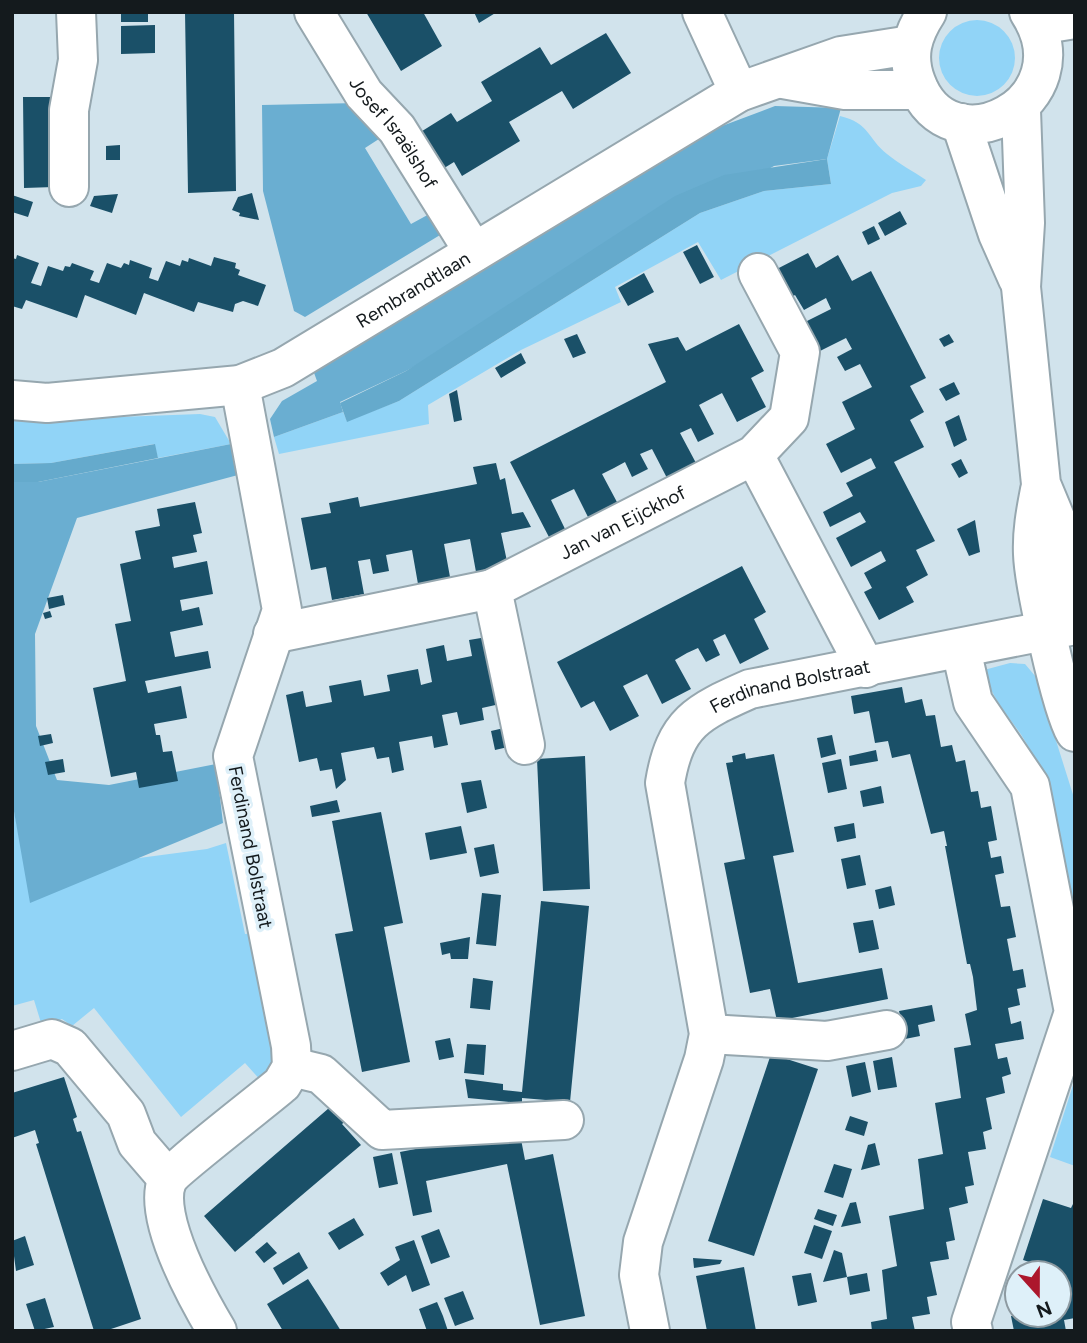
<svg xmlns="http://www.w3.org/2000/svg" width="1087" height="1343" font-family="Figtree,sans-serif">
<rect width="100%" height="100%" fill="#d1e3ec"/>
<path fill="#91d4f7" d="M939 58a38 38 0 1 1 76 0a38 38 0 1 1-76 0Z
M840,116C870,123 867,138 887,154C899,164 913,171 926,180L921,186L892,193L721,280L698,242L615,287L621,302L521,350L428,405L429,424L279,454L274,437L343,412L347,421L399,401L700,213L764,191L831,184L827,159Z
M200,414L215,417L231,444L158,458L154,444L51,463L12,464V421Z
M1010,663L1025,664L1036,677L1075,801V912C1063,862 1052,809 1034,760C1023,727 993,708 984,670Z
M12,800L26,873L207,849L226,843L245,934L255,933L278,1057L263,1083L245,1063L181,1117L94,1008L72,1026L62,1019L42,1026L34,1000L12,1006Z
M1075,1079V1166L1050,1157Z"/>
<path fill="#6aaed1" d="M358,103L382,137L365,148L411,224L433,212L445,232L305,317L294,311L263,191L262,105Z
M775,106L841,108L827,159L774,166L406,371L340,402L343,412L274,437L270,419L282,401L317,381L313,370L688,143L722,126Z
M231,444L238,475L77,518L35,634L36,726L57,780L109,785L216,764L223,823L30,903L12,800V482H38Z"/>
<path fill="#65aacc" d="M827,159L831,184L764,191L700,213L399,401L347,422L340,403L406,371L675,196L724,175Z
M155,444L158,458L38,482H12V464L51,463Z"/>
<path fill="#1a5068" d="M121,12H148V22H121Z
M185,12H234L236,191L188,193Z
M366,12H423L442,46L401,71Z
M474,12H497L479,23Z
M155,25V53L121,54V26Z
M606,33L631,73L573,109L562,91L509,122L520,141L462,176L454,162L441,170L419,133L451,113L457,122L492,101L481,82L540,47L551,65Z
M23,97H53L54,187L24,188Z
M120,145V160H106V146Z
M252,193L259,220L239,216L240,213L232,210L238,197Z
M118,194L112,213L90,206L94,196Z
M12,195L33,202L28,217L12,212Z
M900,211L907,224L885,236L878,223Z
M874,226L880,239L868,245L862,232Z
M697,245L714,277L700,284L683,252Z
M808,253L816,268L838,255L852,281L871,271L926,378L910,386L924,412L910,420L924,447L894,462L935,541L916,550L928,575L906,587L914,602L879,620L864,592L872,588L864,573L886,561L881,551L851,567L836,538L866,522L860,512L830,527L823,512L853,496L846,483L876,468L871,458L841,473L826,444L855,429L842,402L872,387L860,364L845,371L837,357L852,349L846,338L816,353L801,324L831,309L826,298L804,310L795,295L788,299L773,271Z
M17,255L39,263L31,283L41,286L48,266L63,271L65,266L70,267L72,263L94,271L90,280L99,283L107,263L121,268L124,263L129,265L130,260L152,268L149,278L158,281L166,261L180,266L182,260L188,262L189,258L211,266L214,257L236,263L235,268L240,270L238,275L266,285L258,306L243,301L235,304L233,312L198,302L194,312L144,293L136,315L85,295L77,318L26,300L22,309L12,306V258L16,259Z
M644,273L654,292L628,306L618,288Z
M739,324L764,371L751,378L766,407L737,422L722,393L699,405L714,434L698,442L691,428L680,433L696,463L667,478L652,449L640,454L648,469L632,477L625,462L614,468L602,474L618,504L589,519L574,489L551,500L566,531L550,539L510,462L666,382L648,344L678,337L686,351Z
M577,334L586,353L573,358L564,339Z
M949,334L954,342L944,347L939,339Z
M521,353L526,363L501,378L495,368Z
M954,382L960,394L946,401L939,389Z
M457,390L462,420L454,422L449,394Z
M959,415L967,440L954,447L945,422Z
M961,459L968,473L959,478L951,464Z
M496,463L500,480L505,478L512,514L523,512L531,527L501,533L508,566L476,572L470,539L444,544L450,577L418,584L412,550L386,555L389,571L373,574L370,559L358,561L364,594L332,600L326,567L311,570L301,518L331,513L329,503L358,497L360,507L477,484L473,467Z
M195,502L202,533L193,535L197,552L172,557L174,568L207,561L213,594L180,600L182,611L199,607L203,625L170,632L175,657L208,651L211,668L145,681L148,693L181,686L187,718L154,724L156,735H160L163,752L172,751L178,781L139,788L136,772L111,777L93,688L126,681L115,624L131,621L120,564L141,559L135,531L160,526L157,509Z
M975,520L980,552L969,556L957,529Z
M742,566L766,612L754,619L769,649L740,664L725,634L713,640L720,655L706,662L698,648L687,653L675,660L691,689L662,704L647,674L623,686L639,716L610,731L594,701L581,708L557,662Z
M63,595L65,605L49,609L47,598Z
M50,611L52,617L45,619L43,613Z
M487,637L500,704L482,708L484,720L460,725L457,712L442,715L448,745L434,748L432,736L399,742L404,770L392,773L389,757L377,759L374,747L341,753L346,780L336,789L332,769L320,771L317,758L299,762L286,695L303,691L306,707L332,702L329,686L361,680L364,696L390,691L387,675L418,669L421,685L432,682L426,649L444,645L447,661L472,656L469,640Z
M902,687L905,703L922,699L926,716L935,715L941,747L952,745L956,762L965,760L971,792L978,791L981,808L991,806L997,840L988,842L991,858L1001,856L1004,873L995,875L1001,907L1010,906L1016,937L1007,939L1013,971L1023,969L1026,987L1017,989L1020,1005L1008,1008L1011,1024L1021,1021L1024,1039L995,1044L998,1059L1007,1057L1011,1074L1002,1077L1005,1093L986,1098L992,1129L983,1132L986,1149L968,1152L974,1185L965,1187L968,1203L949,1208L955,1240L946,1242L949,1259L930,1262L937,1295L927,1297L930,1314L912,1317L915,1331H872L871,1322L887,1319L882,1270L897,1266L889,1216L924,1209L918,1159L943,1154L935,1103L961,1098L954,1048L971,1045L965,1014L977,1010L973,977L970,964H967L945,846H947L944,831L931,834L910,754L892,758L888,741L875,743L869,711L854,714L851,696Z
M504,728L508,747L495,750L491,731Z
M51,734L53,743L40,746L38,736Z
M832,735L836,754L821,758L817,738Z
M876,750L878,761L850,766L849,756Z
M745,753L746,759L774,754L794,852L773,856L798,983L882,968L888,999L777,1021L770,989L750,993L724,863L745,859L726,763L733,762L732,756Z
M585,756L590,889L543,891L537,759Z
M63,759L65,772L48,775L45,762Z
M841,759L847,789L828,793L822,763Z
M481,780L487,808L467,813L461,783Z
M881,786L884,803L863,807L860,791Z
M337,800L340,812L312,817L310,806Z
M381,812L403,923L384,927L410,1062L362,1072L335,934L353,931L332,821Z
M854,823L856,838L837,842L834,827Z
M461,826L467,853L430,860L425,833Z
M494,844L499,873L480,877L474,848Z
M860,855L866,885L847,889L841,859Z
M891,886L895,905L879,909L875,890Z
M482,893L501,895L496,946L476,944Z
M541,901L589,906L570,1102L522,1098V1103L468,1098L465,1079L503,1084V1090L522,1092Z
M873,920L879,949L859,953L853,923Z
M470,937L468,959H451L450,953L442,955L440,943Z
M473,978L493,981L490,1010L470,1008Z
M932,1005L935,1021L918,1025L920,1036L905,1039L899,1011Z
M450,1038L454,1057L439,1060L435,1041Z
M467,1044L486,1045L484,1075L464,1073Z
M771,1054L818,1069L754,1256L708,1241Z
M892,1057L897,1087L878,1090L873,1061Z
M865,1062L871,1092L852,1097L846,1066Z
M64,1077L77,1117L73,1119L77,1132L81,1131L141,1319L105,1331H94L36,1144L39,1143L35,1130L12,1138V1093Z
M329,1108L334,1114L339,1110L347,1120L342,1124L361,1145L235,1252L204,1216Z
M850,1116L868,1122L864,1136L845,1130Z
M519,1129L525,1160L553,1154L585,1316L540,1325L507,1164L426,1181L432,1212L413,1216L400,1152Z
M875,1143L880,1165L861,1170L868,1145Z
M392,1153L398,1184L379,1188L373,1157Z
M834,1164L852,1169L843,1198L824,1192Z
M1043,1199L1071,1208L1075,1200V1318L1064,1320L1066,1331H1014L1011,1316L1059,1315V1273H1050L1051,1269L1023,1260Z
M856,1202L861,1223L841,1227L850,1203Z
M818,1209L837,1215L833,1226L814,1219Z
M354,1218L364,1235L339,1250L328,1233Z
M814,1225L832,1231L822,1259L804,1253Z
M439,1229L450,1257L431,1264L421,1236Z
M25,1236L34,1265L16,1271L12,1241Z
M414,1240L430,1285L412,1292L406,1275L388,1286L380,1273L400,1260L395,1247Z
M267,1242L277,1253L264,1263L255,1252Z
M834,1250L842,1253L847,1277L867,1273L870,1291L850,1295L847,1277L823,1282Z
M299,1252L308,1268L283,1285L273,1268Z
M693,1258L722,1260L720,1264L694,1268Z
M744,1267L756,1331H707L696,1276Z
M811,1273L817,1302L798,1306L792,1276Z
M308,1279L326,1307L341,1331H283L267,1304Z
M463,1291L474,1319L455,1326L444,1298Z
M45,1298L54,1327L35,1331L26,1304Z
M437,1302L443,1316L448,1331H427L419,1309Z"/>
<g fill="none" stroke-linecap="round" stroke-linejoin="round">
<g stroke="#96a7af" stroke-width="42">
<g id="minor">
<path id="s1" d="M314,12L364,94L397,129L474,252"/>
<path d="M702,12L739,92"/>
<path d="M927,12C912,35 906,56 916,82C949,173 1087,102 1029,12"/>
<path d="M1038,25L1075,19"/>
<path d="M783,79L845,90H919"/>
<path d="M1021,110L1025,223L1021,287L1041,484L1056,520L1075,616"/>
<path d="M961,123L998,234L1018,279"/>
<path d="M69,187V110L78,60L76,12"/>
<path id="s2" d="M12,400L47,403L240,385L283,368L739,92L841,56L911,45"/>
<path d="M754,455L866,668"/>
<path d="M1040,490C1036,511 1032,531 1033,554C1034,584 1061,708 1075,732"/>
<path d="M273,634L492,589"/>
<path d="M961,649L973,702L1030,786L1074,1012L971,1322L973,1331"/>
<path id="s3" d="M525,745L492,589L754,455L789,418L800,352L758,273"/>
<path d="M709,1034L827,1041L887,1030"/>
<path d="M12,1051L52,1039L70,1047L126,1114L137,1143L168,1179"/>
<path d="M292,1067L321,1074L382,1130L564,1120"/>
<path d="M217,1331C198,1299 152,1217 167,1181C172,1170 266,1098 282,1084L292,1067L291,1046L233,756L282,610L240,385"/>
<path id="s4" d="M650,1331L639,1275L643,1242L704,1059L709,1034L665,783C675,722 698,712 750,689L1075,625"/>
</g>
</g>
<use href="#minor" stroke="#fff" stroke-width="38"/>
</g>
<g text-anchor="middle" stroke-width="7" stroke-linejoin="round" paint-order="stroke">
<g font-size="19" fill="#141a1d" stroke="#def0f9">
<text dy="7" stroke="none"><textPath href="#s1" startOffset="145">Josef Israëlshof</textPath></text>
<text dy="7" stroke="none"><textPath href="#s2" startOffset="427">Rembrandtlaan</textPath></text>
<text dy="7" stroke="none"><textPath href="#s3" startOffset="306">Jan van Eijckhof</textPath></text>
<text dy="7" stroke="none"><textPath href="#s4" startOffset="738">Ferdinand Bolstraat</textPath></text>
<text transform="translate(251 847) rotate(79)" y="7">Ferdinand Bolstraat</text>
</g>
</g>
<rect width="1087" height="1343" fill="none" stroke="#141a1d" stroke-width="28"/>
<g transform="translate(1038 1294) rotate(159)"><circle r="33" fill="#def0f9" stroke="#8d9aa1" stroke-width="2"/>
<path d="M0-5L12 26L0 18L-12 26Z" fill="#ac172c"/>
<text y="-10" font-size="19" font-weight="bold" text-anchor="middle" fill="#141a1d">N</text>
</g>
</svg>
